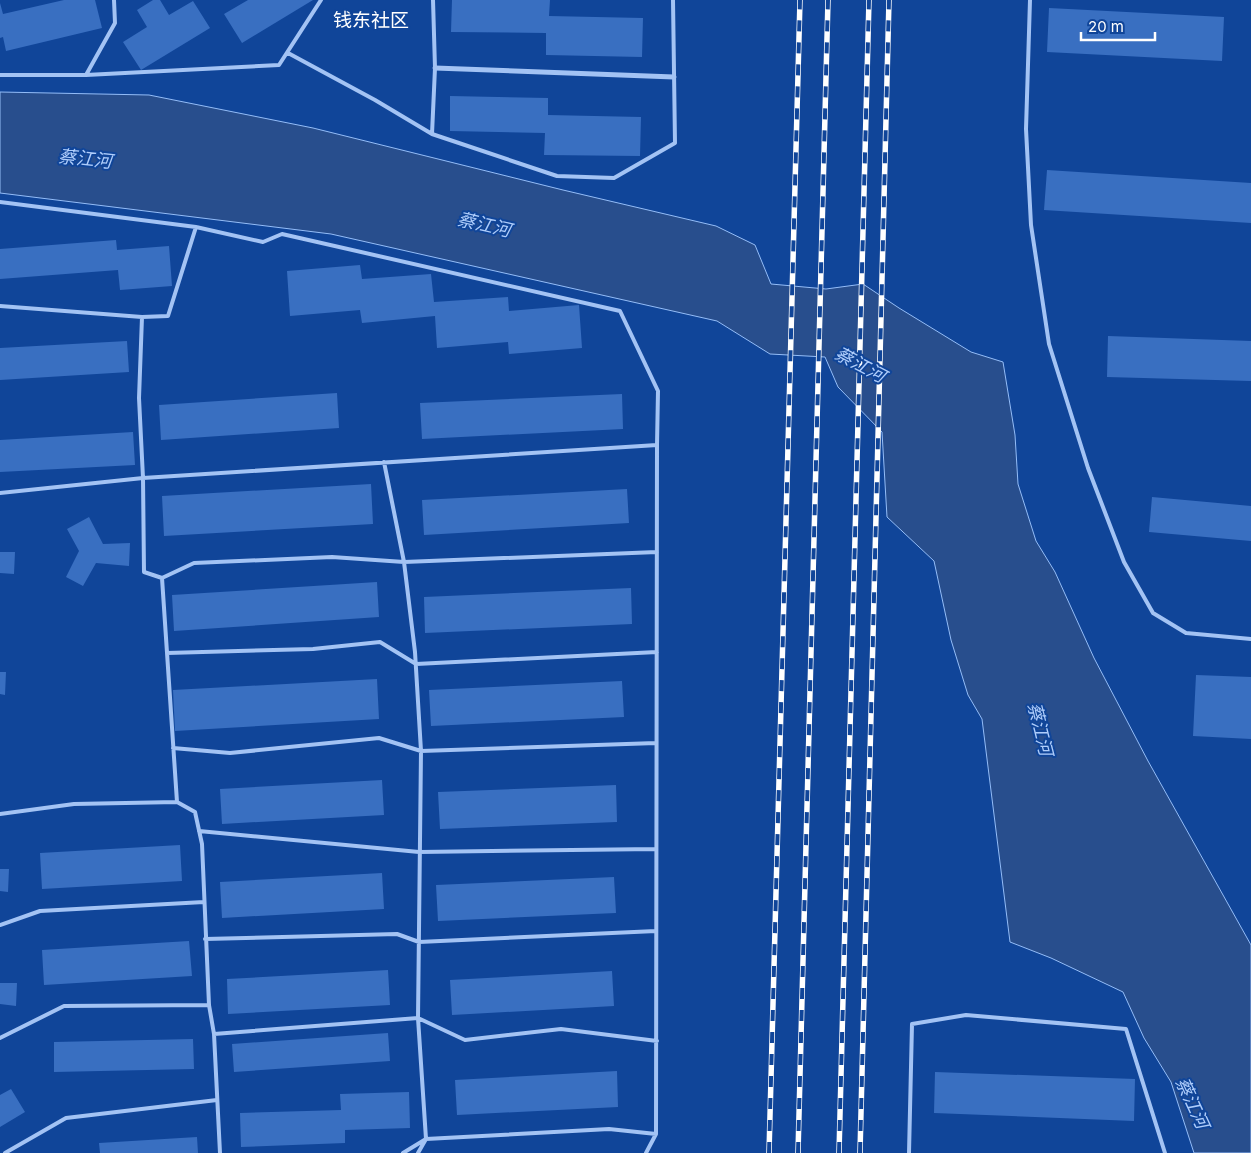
<svg xmlns="http://www.w3.org/2000/svg" width="1251" height="1153" font-family="Inter,'Noto Sans SC',sans-serif">
<rect width="100%" height="100%" fill="#104599"/>
<path fill="#284e8d" stroke="#94bdf8" d="M0,92L149,95L313,128L563,190L716,226L755,245L771,284L826,289L863,284L899,308L971,352L1003,362L1015,435L1018,484L1036,541L1055,572L1094,658L1148,761L1251,945V1153H1194L1171,1082L1144,1038L1123,992L1051,958L1010,942L982,719L968,695L951,640L934,561L887,517L882,432L838,387L825,357L770,354L717,321L331,234L0,193Z"/>
<path fill="#396fc1" d="M64,0H95L102,28L6,51L3,37L0,38V3L3,14Z
M153,0H160L169,15L193,1L210,28L141,70L123,42L147,27L137,10Z
M248,0H313L242,43L224,14Z
M452,0H550L549,16L643,18L642,57L546,55V33L451,32Z
M1049,8L1224,17L1222,61L1047,52Z
M450,96L548,98V115L641,117L640,156L544,155L545,133L450,131Z
M1047,170L1251,183V223L1044,210Z
M116,240L117,250L169,246L172,286L120,290L118,270L0,279V249Z
M360,265L362,279L431,274L434,302L508,297L509,311L579,305L582,348L509,354L508,342L437,348L435,316L362,323L360,310L290,316L287,271Z
M1108,336L1251,341V381L1107,377Z
M127,341L129,372L0,380V348Z
M337,393L339,428L161,440L159,405Z
M622,394L623,429L422,439L420,403Z
M133,432L135,465L0,472V440Z
M371,484L373,524L164,536L162,496Z
M627,489L629,523L424,535L422,500Z
M1152,497L1251,506V541L1149,532Z
M89,517L103,544L130,543L129,566L96,563L83,586L66,577L79,551L67,529Z
M0,552H15L14,574L0,573Z
M377,582L379,617L174,631L172,595Z
M631,588L632,624L425,633L424,597Z
M0,672H6L5,695L0,694Z
M1196,675L1251,677V739L1193,736Z
M377,679L379,719L175,731L173,690Z
M622,681L624,717L431,726L429,690Z
M382,780L384,815L222,824L220,789Z
M616,785L617,822L440,829L438,792Z
M180,845L182,881L42,889L40,853Z
M0,869H9L8,892L0,891Z
M382,873L384,909L222,918L220,882Z
M614,877L616,913L438,921L436,885Z
M189,941L192,976L44,985L42,950Z
M388,970L390,1005L228,1014L227,979Z
M612,971L614,1006L452,1015L450,980Z
M0,983H17L16,1006L0,1004Z
M388,1033L390,1061L234,1072L232,1044Z
M193,1039L194,1069L54,1072V1042Z
M617,1071L618,1107L457,1115L455,1080Z
M935,1072L1135,1079L1134,1121L934,1113Z
M11,1089L25,1112L0,1127V1095Z
M409,1092L410,1128L345,1130V1143L241,1147L240,1113L341,1110L340,1094Z
M197,1137L198,1153H100L99,1143Z"/>
<g fill="none" stroke-linecap="round" stroke-linejoin="round">
<path stroke="#a3c3f4" stroke-width="4" d="M1030,0L1026,129L1031,225L1049,344L1088,468L1124,562L1153,613L1186,633L1251,639
M288,53L375,100L432,134L557,176L614,178L675,143L673,0
M0,75H86L279,65L321,0
M86,75L115,23L114,0
M432,134L435,68L433,0
M0,202L196,227L263,242L282,234L620,311L658,391L657,445
M196,227L168,316L142,317L139,398L143,478L144,572L162,578L177,802L195,812L202,844L209,1005L214,1034L220,1153
M0,306L142,317
M384,462L404,562L415,652L421,751L418,1018L426,1139L418,1153
M0,493L143,478L657,445L656,1134L646,1153
M162,578L194,563L332,557L404,562L657,552
M167,653L313,649L380,642L416,664L657,652
M173,748L230,753L379,738L421,751L656,743
M0,814L74,804L177,802
M199,831L419,852L656,849
M0,925L40,911L204,902
M205,939L397,934L419,942L656,931
M214,1034L418,1018L465,1040L561,1029L657,1041
M0,1038L64,1006L209,1005
M5,1153L66,1118L217,1100
M403,1153L426,1139L609,1129L656,1134
M909,1153L912,1024L966,1015L1126,1029L1165,1153"/>
<path stroke="#a3c3f4" stroke-width="5" d="M435,68L674,77"/>
<g stroke="#fff" stroke-width="5.5">
<path id="rail" d="M769,1153L800,0
M798,1153L828,0
M839,1153L869,0
M860,1153L889,0"/>
</g>
<use href="#rail" stroke="#104599" stroke-width="4" stroke-dasharray="11" stroke-linecap="butt"/>
</g>
<g text-anchor="middle" stroke-width="4" stroke-linejoin="round" paint-order="stroke">
<g font-size="18" font-style="italic" fill="#afcdfb" stroke="#104599">
<text transform="translate(85 159) rotate(6)" y="6">蔡江河</text>
<text transform="translate(484 225) rotate(13)" y="6">蔡江河</text>
<text transform="translate(860 365) rotate(28)" y="6">蔡江河</text>
<text transform="translate(1040 729) rotate(76)" y="6">蔡江河</text>
<text transform="translate(1192 1103) rotate(65)" y="6">蔡江河</text>
</g>
<g font-size="19" fill="#fff" stroke="#104599">
<text x="371" y="27">钱东社区</text>
</g>
</g>
<path d="M1081 32v8h74v-8" fill="none" stroke="#ffffff" stroke-width="2.5"/>
<text x="1088" y="32" font-size="15" fill="#ffffff" stroke="#104599" stroke-width="4" paint-order="stroke">20 m</text>
</svg>
